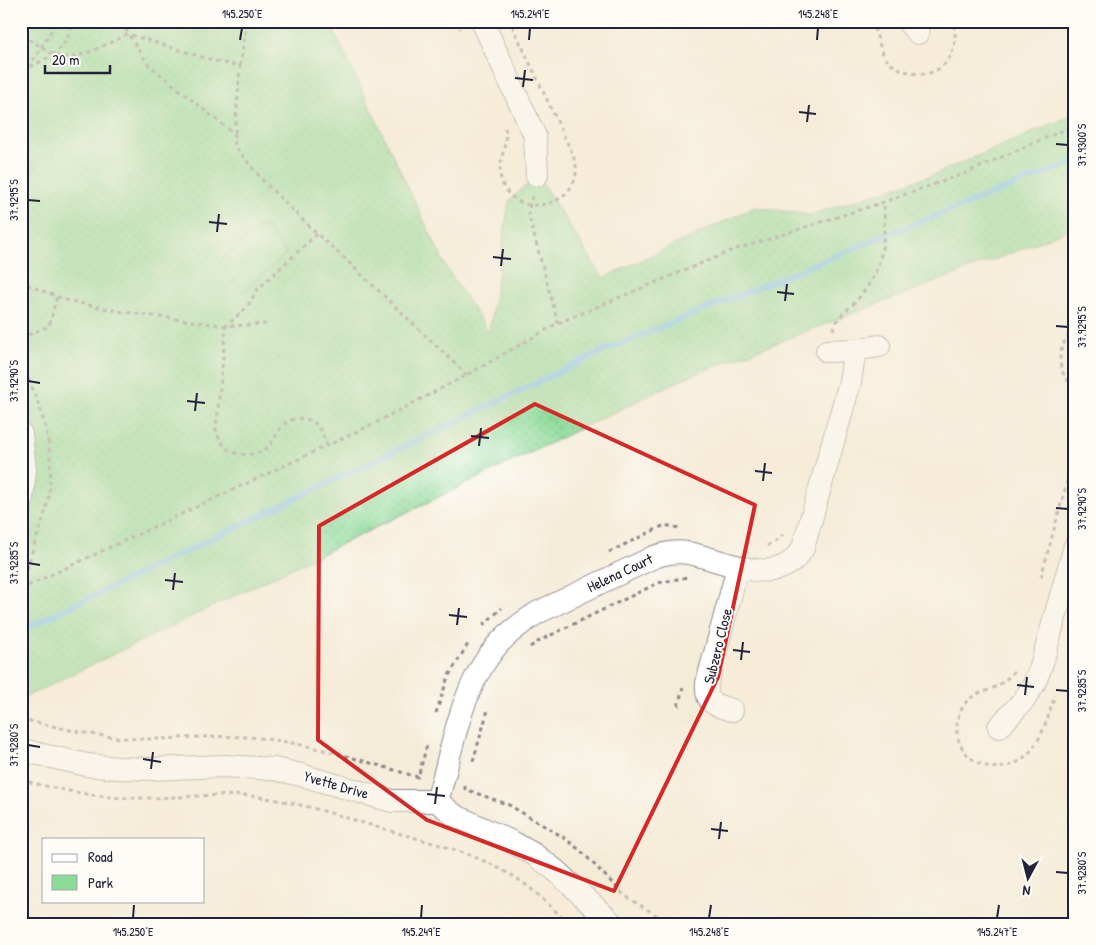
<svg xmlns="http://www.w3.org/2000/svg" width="1096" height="945" font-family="'Patrick Hand',sans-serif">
<defs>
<pattern id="green-dots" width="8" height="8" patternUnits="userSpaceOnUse" patternTransform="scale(1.25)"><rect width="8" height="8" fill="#8cda98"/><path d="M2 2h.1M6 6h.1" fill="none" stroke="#78bb84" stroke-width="1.8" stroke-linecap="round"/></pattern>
</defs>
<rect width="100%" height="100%" fill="#fdfcf7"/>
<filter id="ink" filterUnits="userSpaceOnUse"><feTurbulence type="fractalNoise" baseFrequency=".02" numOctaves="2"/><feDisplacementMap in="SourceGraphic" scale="10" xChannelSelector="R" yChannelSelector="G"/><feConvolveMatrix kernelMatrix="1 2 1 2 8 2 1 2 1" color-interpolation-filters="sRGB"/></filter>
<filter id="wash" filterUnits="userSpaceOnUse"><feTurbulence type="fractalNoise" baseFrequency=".0096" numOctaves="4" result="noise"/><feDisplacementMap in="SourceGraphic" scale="20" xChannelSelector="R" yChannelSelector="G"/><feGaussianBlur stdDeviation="1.12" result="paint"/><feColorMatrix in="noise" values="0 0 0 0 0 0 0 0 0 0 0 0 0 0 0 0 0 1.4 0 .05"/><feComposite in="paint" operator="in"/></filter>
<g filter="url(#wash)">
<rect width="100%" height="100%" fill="#f5ecd8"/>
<path fill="url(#green-dots)" stroke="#577e6a" d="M28,21H329L447,269L489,333L509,201L537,175L603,278L755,207L810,215L933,175L1075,114V227L1014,252L687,377L21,699V39Z"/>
<path fill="#8cda98" stroke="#577e6a" d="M263,225L287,253L244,291L219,262Z"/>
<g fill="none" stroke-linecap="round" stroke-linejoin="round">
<path stroke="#72bdeb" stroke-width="6" d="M24,629L605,350L884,236L1075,162"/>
</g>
</g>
<g filter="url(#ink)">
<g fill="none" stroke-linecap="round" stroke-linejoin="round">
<g stroke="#8c878a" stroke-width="24">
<path id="minor" d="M482,21L535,136L537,175
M907,21L918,33
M827,351L855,350L879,346
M21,434L25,470L21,506
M732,710C715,705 705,704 707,683L738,567
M999,727L1024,700L1035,682L1042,663L1075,546
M21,750L87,765L118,768L151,769L223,766L274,769L301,775L392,801H437L454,815L514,843L535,855L555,870L613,924
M437,801C452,752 459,695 491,653C503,636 520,624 537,613L654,557C666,553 676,551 688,553C724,559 778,592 803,548L850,382L855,350"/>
</g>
<path stroke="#8c878a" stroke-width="3" stroke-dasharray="4 4" stroke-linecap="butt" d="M124,21L128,34L148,64L235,135L234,145L263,181L317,234L341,255L467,375
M456,21L460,29
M870,21C879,34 878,52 890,63C895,67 902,70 908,72C941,82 962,52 953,21
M21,37C35,40 43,50 55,55C75,64 109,42 128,34L215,61L240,66L235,135
M240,66L247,21
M23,70C47,59 69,50 72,21
M21,72L37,55L57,21
M505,128C509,147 494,166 503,185C521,222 580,204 576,166C576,163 574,159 573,155L510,21
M532,196L528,213L558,323
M317,234L258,289L246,308L226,326L216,430C219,440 224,449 235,453C250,457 264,454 273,441C276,436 279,428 284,424C293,416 308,417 316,424C321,429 324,439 327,445
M21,280L30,286L69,301L118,311L226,326L266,324
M1075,328C1062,340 1056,357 1063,373C1066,380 1071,384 1075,390
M833,330C836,316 848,311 857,300C884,270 885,240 884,202
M21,338L49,326L57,296
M21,365C45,409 58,460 46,509C39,536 26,560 25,587
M767,546L779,539L784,533
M609,552L665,525L682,529
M1041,577L1075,453
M21,589L371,425L467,375L558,323L731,251L884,202L966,173L1075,125
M483,625L502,608
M530,647L541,640L658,583L687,577
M1014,671C1008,678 1001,685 993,688C983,693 971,694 964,705C937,748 992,790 1028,754C1043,738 1048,716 1055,695
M678,706L683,688
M436,713L448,677L468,644
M21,719C61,728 104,739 145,739C183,739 221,734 259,738C313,744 366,762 418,777L427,745
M473,761L488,710
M21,780C58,789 95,798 133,798C172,799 212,793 251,796C297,801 343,817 387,830C429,842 473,852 511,875C532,887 551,907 569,924
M465,786V789L509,805L563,837L581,851L624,895L670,924"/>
<use href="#minor" stroke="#fff" stroke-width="22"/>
</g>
</g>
<path d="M0 0H1096V945H0ZM535,404L755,505L718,677L614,891L427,820L318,740L319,526Z" fill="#f5ecd8" fill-opacity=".55" fill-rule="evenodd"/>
<path fill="none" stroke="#d62828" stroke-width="4" stroke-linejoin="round" d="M535,404L755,505L718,677L614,891L427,820L318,740L319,526Z"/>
<path fill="none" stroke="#22223b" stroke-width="2" d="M240,40L242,28M529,40L530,28M817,40L818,28M515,78L533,80M523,87L525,70M799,112L816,114M807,122L809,105M1056,144L1068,145M28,200L40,201M209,222L227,224M217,232L219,214M493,257L511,259M501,266L503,249M777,292L794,294M785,301L787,284M1056,326L1068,327M28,381L40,383M187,401L205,403M195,411L197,393M471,436L489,438M479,446L481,428M755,471L772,473M763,481L765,463M1056,508L1068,509M28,563L40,565M165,580L183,582M173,590L175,573M449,615L467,617M457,625L459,608M733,650L750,652M741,660L743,642M1017,685L1034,687M1056,690L1068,691M1025,695L1027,677M28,745L40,747M143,759L161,762M151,769L153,752M427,794L445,796M435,804L437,787M711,829L728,831M719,839L721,822M1056,872L1068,873M133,918L134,905M421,918L422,905M709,918L711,905M997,918L999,905"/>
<g text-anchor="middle" stroke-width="4" stroke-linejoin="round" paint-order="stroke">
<g font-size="15" fill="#22223b" stroke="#fdfcf7">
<text transform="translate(620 573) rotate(-25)" y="5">Helena Court</text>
<text transform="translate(718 646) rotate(-76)" y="5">Subzero Close</text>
<text transform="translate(336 785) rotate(16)" y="5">Yvette Drive</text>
</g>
</g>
<rect width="1096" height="945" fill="none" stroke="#fdfcf7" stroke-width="55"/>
<rect x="42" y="838" width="162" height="65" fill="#fdfcf7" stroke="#a5a5ac"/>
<rect x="52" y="854" width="25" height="8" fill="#ffffff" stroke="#a5a5ac"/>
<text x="88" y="862" font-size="15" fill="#22223b">Road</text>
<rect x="52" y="875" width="25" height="15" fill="#8cda98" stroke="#a5a5ac"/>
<text x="88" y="888" font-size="15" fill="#22223b">Park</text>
<g transform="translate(1028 878) rotate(187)" stroke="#fdfcf7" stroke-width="4" paint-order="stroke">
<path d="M0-4L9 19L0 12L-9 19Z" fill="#22223b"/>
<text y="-8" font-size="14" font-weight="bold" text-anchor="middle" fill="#22223b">N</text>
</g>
<path d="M45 65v8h65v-8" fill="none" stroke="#22223b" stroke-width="2.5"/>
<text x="52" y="65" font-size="15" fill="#22223b" stroke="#fdfcf7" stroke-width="4" paint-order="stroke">20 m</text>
<rect x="28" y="28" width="1040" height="890" fill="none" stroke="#22223b" stroke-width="2"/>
<g font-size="12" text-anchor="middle" fill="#22223b">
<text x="242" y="18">145.250°E</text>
<text x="530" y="18">145.249°E</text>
<text x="818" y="18">145.248°E</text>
<text transform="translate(1082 145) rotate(-90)" y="4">37.9300°S</text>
<text transform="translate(14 200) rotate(-90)" y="4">37.9295°S</text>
<text transform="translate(1082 327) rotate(-90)" y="4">37.9295°S</text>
<text transform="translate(14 381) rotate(-90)" y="4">37.9290°S</text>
<text transform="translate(1082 509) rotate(-90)" y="4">37.9290°S</text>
<text transform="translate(14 563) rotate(-90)" y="4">37.9285°S</text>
<text transform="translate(1082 691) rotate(-90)" y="4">37.9285°S</text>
<text transform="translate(14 745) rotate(-90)" y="4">37.9280°S</text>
<text transform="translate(1082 873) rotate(-90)" y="4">37.9280°S</text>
<text x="133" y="936">145.250°E</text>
<text x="421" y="936">145.249°E</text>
<text x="709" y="936">145.248°E</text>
<text x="997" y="936">145.247°E</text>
</g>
</svg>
